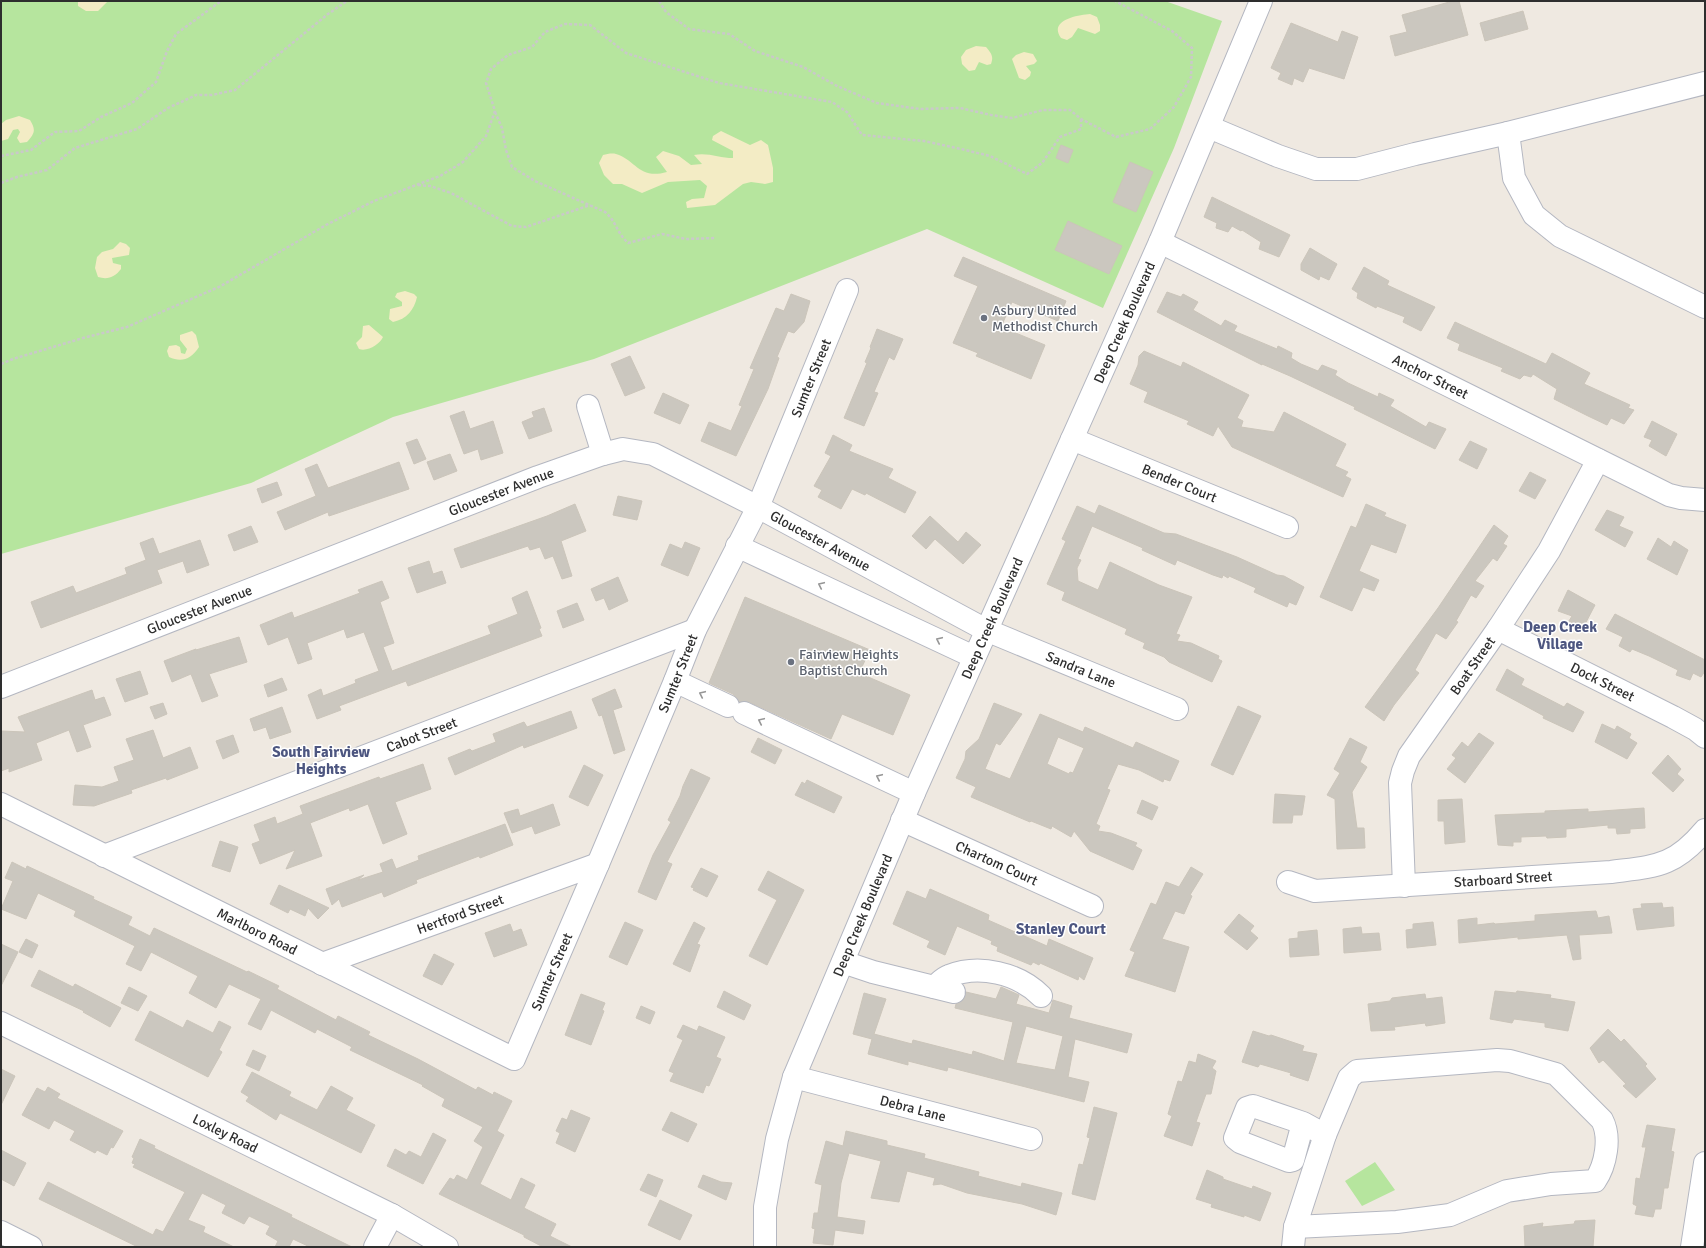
<svg xmlns="http://www.w3.org/2000/svg" width="1706" height="1248" font-family="Signika,sans-serif">
<rect width="100%" height="100%" fill="#efe9e1"/>
<path fill="#b6e59e" d="M1,1H1165L1222,21L1174,148L1103,308L927,229L594,359L393,417L251,483L1,554Z
M1375,1162L1395,1190L1362,1206L1345,1181Z"/>
<path fill="#f3ecc5" d="M78,1H108L98,11H86L78,6Z
M1090,14L1097,17L1100,25V31L1095,34L1078,28L1072,37L1067,40L1061,38C1048,20 1078,15 1090,14Z
M976,46L986,47C991,53 994,56 991,64L987,65L979,62L975,70L969,71L962,64L961,57L966,50Z
M1024,52L1033,54L1037,61L1034,64L1026,66L1031,72L1030,76L1025,80L1019,78L1012,59L1016,55Z
M19,116L30,120C36,130 35,133 27,142L20,143L17,138L20,132L18,129L13,130L8,139L1,141V124L6,120Z
M721,131L750,145L761,140L768,145L773,168V182L765,184L751,182L743,184L715,205L687,208L686,202L692,199L704,198L707,186L700,180L668,182L642,193L622,184H613L604,175L599,163L603,155C607,154 612,153 616,154C636,160 639,180 667,172L656,157L663,151L679,156L691,165L702,164L694,155C707,152 720,158 733,158V151L712,140L713,136Z
M120,242L126,244L130,248L129,255L112,258L113,263L121,265V269C115,277 108,280 98,277L95,268L97,257L102,252L113,249Z
M405,291L414,294L417,297C414,310 407,319 393,322L389,319L390,309L402,306V302L395,297L397,293Z
M369,325L383,337C380,344 368,352 359,349L356,343L362,337L363,326Z
M192,331L196,335L199,347C191,359 182,363 169,357L167,351L169,346L176,345L180,347L181,353L185,354L187,349L180,340V335Z"/>
<path fill="#cbc7bf" stroke="#cbc5ba" fill-rule="evenodd" d="M1453,1H1459L1468,35L1395,56L1390,36L1407,32L1402,15Z
M1523,11L1528,29L1485,41L1480,23Z
M1291,23L1338,42L1342,31L1358,37L1344,79L1309,68L1303,82L1294,78L1292,85L1278,79L1281,73L1271,68Z
M1061,145L1073,150L1068,163L1056,158Z
M1130,162L1153,172L1136,212L1113,202Z
M1212,197L1290,235L1279,257L1259,249L1261,242L1242,230L1241,231L1232,226L1228,232L1216,228L1217,223L1204,217Z
M1068,221L1122,246L1109,274L1055,250Z
M1310,248L1337,264L1329,280L1320,276L1319,280L1301,270V264Z
M963,257L1066,301L1058,321L1012,302L1001,327L1045,345L1031,379L976,356L978,353L953,343L978,286L954,276Z
M1364,267L1389,281L1387,285L1435,307L1421,331L1403,322L1405,317L1377,306L1376,308L1357,298L1358,293L1352,289Z
M1167,292L1181,297L1183,294L1198,302L1193,310L1221,326L1225,320L1237,326L1234,331L1277,349L1278,346L1292,353L1291,358L1301,364L1318,371L1322,365L1337,371L1335,375L1348,383L1378,397L1379,393L1394,400L1390,406L1426,427L1429,422L1446,429L1435,449L1354,409L1355,407L1290,376L1262,364V365L1157,312Z
M791,294L810,301L804,322L794,333L788,331L777,357L779,358L768,389L736,456L701,441L709,422L731,431L742,406L739,405L754,369L750,368L776,308L784,311Z
M1455,322L1546,364L1552,353L1590,373L1584,384L1630,405L1628,408L1634,410L1624,424L1611,418L1607,425L1588,416L1554,399L1557,389L1533,374L1531,377L1524,375L1520,379L1501,371L1503,368L1458,350L1460,344L1447,338Z
M877,329L903,339L894,360L889,357L874,392L878,393L864,426L844,418L867,363L865,362L871,348L870,347Z
M1144,351L1181,367L1183,362L1249,395L1237,418L1243,421L1241,427L1274,432L1284,412L1346,444L1335,466L1348,472L1345,476L1351,479L1343,497L1232,447L1218,426L1213,436L1187,424L1189,421L1144,402L1148,392L1130,384L1138,365L1139,356Z
M630,356L645,388L625,396L611,364Z
M663,393L689,405L680,424L654,413Z
M544,408L552,431L529,439L522,422L534,417L532,412Z
M464,411L470,429L493,421L503,453L481,460L478,449L464,454L450,416Z
M1652,421L1677,434L1666,456L1649,446L1652,440L1644,437Z
M833,435L852,445L849,451L893,469L888,478L916,492L905,513L866,493L865,495L852,489L841,509L818,497L822,490L814,486L831,456L825,453Z
M417,439L426,459L414,464L406,443Z
M1470,441L1487,449L1477,469L1459,460Z
M450,454L457,471L434,480L427,462Z
M399,462L409,489L329,516L328,512L285,530L277,512L316,496L305,469L317,464L328,488Z
M1530,472L1546,480L1535,499L1519,491Z
M277,482L282,495L262,503L257,489Z
M618,496L642,501L637,520L613,515Z
M575,504L586,531L561,541L572,576L562,579L553,556L545,559L540,547L530,550L528,546L461,568L454,549L547,516Z
M1366,504L1386,513L1384,516L1406,525L1396,553L1371,544L1359,571L1379,580L1374,591L1363,587L1352,611L1320,597L1351,526L1356,528Z
M1099,505L1164,533L1176,534L1237,557L1277,575L1284,576L1304,587L1296,605L1289,602L1287,607L1254,592L1256,588L1229,576L1228,578L1223,575L1222,578L1213,575L1177,560L1175,565L1142,550L1143,548L1092,526L1078,559L1081,560L1077,568L1078,581L1098,590L1110,562L1159,585L1192,597L1176,634L1180,635L1177,641L1191,643L1219,656L1218,659L1222,661L1212,682L1169,662L1164,657L1143,648L1145,643L1125,634L1127,629L1062,600L1065,592L1047,584L1066,541L1062,539L1077,506L1095,514Z
M1607,510L1624,517L1619,526L1633,532L1625,547L1595,530Z
M930,516L958,542L966,532L981,545L963,564L935,539L926,549L912,536Z
M1494,525L1508,536L1503,544L1507,546L1497,561L1493,558L1475,581L1484,586L1476,598L1471,595L1456,621L1458,622L1446,639L1436,633L1415,670L1419,673L1394,705L1384,721L1365,707L1438,608Z
M251,526L258,542L234,551L228,535Z
M153,538L159,554L200,540L209,565L187,573L183,561L157,570L162,583L41,628L31,602L73,586L76,593L127,574L125,568L146,560L140,543Z
M1658,538L1671,547L1674,541L1688,550L1677,575L1647,559Z
M685,542L700,548L688,576L661,565L670,544L682,549Z
M429,561L433,574L442,571L446,583L417,593L408,568Z
M618,577L628,601L609,610L604,598L596,601L591,589Z
M382,581L389,598L380,602L394,643L383,647L392,671L491,634L488,626L518,614L512,598L527,591L541,628L539,629L542,636L408,686L406,681L339,706L341,710L317,719L308,695L321,689L323,696L356,683L355,680L379,671L364,632L347,638L344,629L307,643L312,659L298,664L288,637L268,645L260,625L292,612L294,618L360,593L358,590Z
M1568,590L1595,605L1583,628L1569,621L1572,616L1558,611Z
M745,597L870,650L859,673L910,695L893,735L842,714L831,739L749,702H739L733,694L709,683Z
M577,603L584,620L563,628L557,611Z
M1615,614L1705,660V671L1701,677L1693,673L1690,680L1676,675L1678,670L1649,656L1632,649L1630,652L1619,646L1623,637L1606,629Z
M239,637L247,662L209,674L218,696L202,702L191,674L172,682L164,661L196,649V650Z
M1507,669L1524,679L1521,685L1564,707L1567,703L1584,712L1573,732L1543,718L1544,716L1496,690Z
M140,671L148,694L125,702L116,679Z
M282,678L287,690L268,697L264,685Z
M615,689L622,707L613,710L625,750L614,754L602,715L599,716L592,699Z
M92,690L95,700L104,697L111,715L83,725L91,747L77,752L69,730L36,743L42,760L9,772V768L1,771V731L25,732L18,717Z
M163,703L167,714L155,719L150,707Z
M994,703L1022,714L1000,745L996,743L985,769L1010,779L1040,714L1083,732L1085,727L1133,748L1136,742L1179,761L1170,781L1164,779L1163,782L1139,770L1118,764L1107,789L1110,790L1096,824L1100,826L1098,831L1111,833L1137,843L1135,846L1142,850L1133,870L1090,851L1074,831L1071,837L1052,826L1051,829L1031,821L1030,822L971,797L976,787L956,778L965,759L966,751L979,739ZM1058,737L1084,748L1073,773L1070,772L1069,774L1047,764Z
M1238,706L1261,716L1233,775L1211,765Z
M282,707L291,732L270,739L266,727L254,731L250,719Z
M571,711L577,728L524,748L523,745L455,775L448,758L470,749L472,751L496,742L493,734L524,722L527,727Z
M1602,724L1615,730L1617,726L1631,734L1629,738L1637,743L1627,759L1595,742Z
M153,730L163,758L190,747L198,768L167,780L166,778L131,790L132,793L94,806L73,805L75,785L102,787L119,781L114,767L134,760L126,739Z
M1479,733L1494,743L1465,783L1447,769L1456,758L1452,755L1462,742L1468,747Z
M233,735L239,752L223,759L216,741Z
M758,738L782,750L775,764L751,752Z
M1350,738L1367,747L1360,762L1367,767L1352,792L1357,828H1364L1365,848L1337,849L1335,799L1327,795L1340,773L1334,769Z
M1668,755L1681,769L1677,774L1684,780L1673,792L1652,773Z
M423,764L431,789L395,802L407,834L383,844L368,804L350,811L349,808L310,823L322,856L286,869L295,850L260,864L252,844L260,841L254,825L275,817L277,824L303,814L300,806L379,777L380,779Z
M584,765L603,775L588,806L569,797Z
M691,769L710,778L667,862L672,864L656,900L638,892L653,855L671,822L668,820L680,796L683,786Z
M807,780L842,797L834,813L795,795L802,782L805,784Z
M1275,794L1305,796L1302,815H1293L1292,823H1273Z
M1462,799L1465,842L1445,844L1444,821H1438V800Z
M1142,800L1158,807L1152,820L1137,813Z
M553,804L560,825L535,834L532,826L512,833L504,813L518,809L520,816Z
M1644,808L1645,828L1630,829V833L1617,834L1616,828H1608V825L1566,829V837L1547,838L1546,836L1521,837V842H1513V846L1498,845L1495,815L1545,813V811L1588,809V812Z
M505,824L513,845L480,858L479,856L416,880L417,883L384,897L382,892L342,907L339,899L332,905L326,889L364,875L358,880L383,872L380,864L392,859L396,869L419,860L418,856Z
M220,841L238,847L230,872L212,866Z
M12,862L26,869L27,866L94,897L93,899L132,917L128,925L150,936L154,928L247,972L248,971L279,986L277,989L336,1020L338,1016L370,1032L368,1035L418,1059L476,1090L478,1087L493,1095L494,1092L512,1101L497,1131L504,1135L480,1184L511,1200L521,1178L535,1185L524,1208L556,1224L550,1236L572,1247H543L524,1237V1235L439,1194L450,1178L454,1180L457,1175L467,1180L483,1147L474,1141L483,1127L442,1106L445,1099L422,1086L423,1085L350,1050L352,1047L317,1029L315,1033L271,1010L261,1030L248,1024L261,999L229,984L216,1008L189,993L198,976L151,952L141,971L126,964L135,946L74,916L76,911L38,893L26,919L1,909L13,881L5,878Z
M1191,867L1203,874L1190,895L1192,896L1184,914L1175,911L1162,939L1189,947L1175,992L1125,976L1135,952L1130,950L1151,903L1156,905L1166,882L1179,887Z
M701,868L718,876L707,897L693,890L694,888L691,887Z
M768,871L804,890L767,965L749,956L777,900L758,890Z
M279,885L312,900L329,908L318,919L308,908L305,916L290,909L288,913L270,904Z
M930,889L989,915L988,920L1047,946L1049,939L1093,958L1084,980L1079,976L1078,980L1040,963L1039,965L1033,962L1031,965L997,951L998,947L991,944L992,941L957,926L945,955L927,947L930,941L893,924L907,891L926,899Z
M1662,903L1663,908L1673,907L1674,926L1637,930L1633,909L1642,908L1641,904Z
M1596,911L1598,918L1609,916L1612,933L1579,935L1581,959L1573,960L1567,935L1518,939V937L1459,943L1458,920L1477,918V925L1494,923L1495,924L1535,921V915Z
M1239,914L1254,926L1250,931L1258,938L1247,950L1224,932Z
M625,922L643,930L627,965L609,957Z
M694,922L705,928L697,944L700,945L690,972L673,964Z
M1433,922L1436,945L1407,948L1406,930L1413,929V924Z
M510,924L513,932L521,929L527,945L494,957L485,933Z
M1361,927L1362,934L1379,933L1381,950L1344,953L1343,929Z
M1317,930L1319,955L1290,957L1289,939L1298,938V932Z
M26,939L38,945L32,958L19,952Z
M1,944L18,952L1,986Z
M434,954L454,964L442,985L423,976Z
M39,970L73,987L75,984L121,1008L110,1027L83,1012L84,1011L31,986Z
M129,987L147,996L138,1011L121,1003Z
M1001,987L1019,995L1016,1004L1049,1013L1053,1000L1072,1006L1069,1018L1132,1034L1127,1053L1075,1039L1068,1077L1089,1082L1084,1102L948,1067L947,1071L908,1061V1065L868,1054L872,1039L853,1034L864,993L886,999L874,1034L912,1044L913,1040L972,1055L973,1051L1004,1061L1013,1022L955,1008L956,1004L963,1000L966,992L996,999ZM1026,1026L1063,1036L1055,1070L1016,1063Z
M724,991L751,1005L744,1020L717,1007Z
M1495,991L1516,993L1517,991L1551,995L1550,998L1575,1002L1568,1031L1545,1027V1023L1514,1019L1512,1023L1490,1019Z
M581,994L605,1003L602,1010L604,1011L591,1045L565,1035Z
M1425,994L1426,999L1442,997L1445,1023L1426,1026L1425,1023L1394,1027L1395,1030L1371,1031L1368,1004L1390,1001L1392,998Z
M641,1006L655,1012L650,1024L636,1018Z
M150,1011L183,1028L187,1020L213,1033L219,1021L231,1027L219,1050L222,1052L208,1077L135,1040Z
M683,1025L697,1031L699,1026L725,1037L716,1057L721,1059L709,1086L706,1085L703,1093L670,1081L674,1073L669,1071L683,1040L677,1037Z
M1608,1029L1621,1042L1624,1039L1647,1064L1645,1066L1656,1079L1636,1098L1623,1086L1626,1084L1603,1060L1599,1063L1590,1048Z
M1253,1031L1269,1036L1271,1035L1304,1046L1302,1051L1317,1054L1308,1081L1290,1075L1291,1073L1260,1064L1258,1067L1242,1062Z
M253,1050L266,1056L259,1071L246,1065Z
M1198,1054L1216,1061L1212,1068L1216,1071L1211,1094H1206L1196,1122L1200,1123L1192,1146L1164,1136L1172,1116L1168,1114L1178,1081L1182,1082L1189,1061L1196,1063Z
M1,1069L15,1076L1,1105Z
M252,1072L291,1092L289,1096L317,1110L331,1086L353,1098L346,1110L375,1125L361,1153L280,1113L276,1120L246,1101L249,1097L241,1092Z
M48,1087L60,1094L57,1098L123,1131L113,1148L111,1147L107,1155L97,1150L95,1153L70,1140L75,1131L54,1120L49,1129L22,1115L37,1088L45,1092Z
M1094,1107L1117,1113L1095,1200L1072,1194L1079,1164L1083,1165L1090,1138L1087,1137Z
M571,1110L590,1118L575,1152L556,1143L560,1133L556,1131L562,1118L567,1120Z
M671,1112L697,1124L688,1142L662,1130Z
M1647,1125L1675,1129L1671,1151L1674,1152L1668,1188H1664L1661,1209H1655L1653,1217L1635,1214L1637,1206L1633,1204L1636,1178L1640,1179L1646,1147H1642Z
M846,1131L887,1141V1145L925,1154L924,1158L979,1172L978,1176L1021,1187L1022,1183L1062,1193L1056,1215L1022,1204L967,1193L941,1184L933,1185L935,1178L907,1171L899,1202L871,1198L881,1161L849,1153L841,1183L837,1217L865,1221L863,1234L835,1230L833,1245L813,1243L815,1229L812,1228L814,1213H818L822,1185L815,1183L826,1141L843,1146Z
M433,1133L446,1140L423,1184L387,1166L395,1149L406,1155L409,1151L421,1157Z
M140,1139L155,1146L154,1148L292,1215L291,1217L352,1247H310L293,1239L289,1247H275L278,1241L266,1234L270,1226L249,1216L244,1224L222,1213L226,1205L202,1193L188,1220L205,1227L203,1232L234,1247H138L39,1199L48,1182L153,1235L156,1229L163,1232L185,1192L133,1167L135,1164L132,1163L134,1158L132,1157Z
M1,1150L26,1163L14,1186L1,1179Z
M1207,1170L1223,1177V1179L1252,1189L1253,1186L1271,1193L1260,1221L1244,1215V1217L1211,1207L1212,1204L1196,1199Z
M648,1174L663,1180L656,1197L640,1190Z
M703,1175L721,1182L732,1183L726,1200L698,1187Z
M660,1200L692,1215L680,1240L648,1225Z
M1595,1220L1593,1247H1525L1524,1226L1543,1223L1542,1227L1574,1224L1575,1221Z"/>
<g fill="none" stroke-linecap="round" stroke-linejoin="round">
<g stroke="#b4b7c1" stroke-width="24">
<g id="minor">
<path d="M1209,127L1278,156L1316,169H1357L1415,154L1508,133L1514,178L1534,215L1560,236L1705,307"/>
<path d="M1508,133L1705,83"/>
<path id="s1" d="M1160,242L1669,495L1681,498L1705,500"/>
<path d="M588,406L603,454"/>
<path id="s2" d="M1072,439L1287,527"/>
<path d="M737,546L974,657"/>
<path id="s3" d="M1498,629L1673,717L1695,729L1705,737"/>
<path d="M675,681L728,706"/>
<path id="s4" d="M1,687L538,477L603,454L623,449L653,454L758,507L986,630L1177,709"/>
<path d="M744,713L914,793"/>
<path id="s5" d="M1,804L514,1059L598,864L675,681L695,630L758,507L847,290"/>
<path id="s6" d="M902,820L1092,906"/>
<path id="s7" d="M104,856L695,630"/>
<path id="s8" d="M1288,882L1315,891L1611,872C1656,866 1674,867 1705,830"/>
<path id="s9" d="M1404,886L1400,783L1403,771L1409,756L1498,629L1549,551L1598,460"/>
<path d="M843,962L873,972L954,992"/>
<path id="s10" d="M322,964L598,864"/>
<path d="M934,987C938,984 943,978 949,976C979,964 1018,973 1041,996"/>
<path id="s11" d="M1,1023L392,1215L447,1247"/>
<path d="M1497,1060L1510,1061L1556,1074L1602,1120C1611,1137 1606,1165 1595,1181L1551,1184L1507,1191L1450,1215L1397,1222L1295,1227L1325,1135L1349,1078L1357,1071Z"/>
<path id="s12" d="M794,1077L1031,1139"/>
<path d="M1303,1123L1253,1106L1247,1108L1235,1138L1240,1142L1289,1161L1293,1160L1303,1123L1325,1135"/>
<path d="M1,1232L31,1247"/>
<path d="M375,1247L392,1215"/>
<path id="s13" d="M765,1247V1207L777,1139L794,1077L914,793L1160,242L1261,1"/>
<path d="M1293,1247L1295,1227"/>
<path d="M1692,1247L1705,1163"/>
</g>
</g>
<path stroke="#c9c9c9" stroke-width="2.5" stroke-dasharray="3 2" stroke-linecap="butt" d="M659,1L666,12L689,29L729,34L755,51L803,67L837,86L877,103L920,109L960,108L991,115L1012,118L1043,110H1070L1081,119L1116,137L1150,129L1174,107L1191,77L1192,48L1172,31L1115,1
M495,112L502,128L506,150L512,167L535,181L605,212C617,222 616,232 628,243L662,234L686,239L716,238
M1,156L31,150L55,132L79,131L101,117L132,103L156,82L167,51L176,34L221,1
M1,183L17,177L47,170L75,148L137,129L168,108L196,95H212L235,90L328,14L347,1
M418,185L430,186L451,193L512,226L526,227L590,205
M1,364L13,359L83,338L127,327L219,287L326,225L374,201L440,176L463,162L486,136L495,111L486,83L491,69L508,55L532,47L545,32L565,24L590,25L626,53L719,83L832,102L847,112L862,135L924,141L961,149L990,156L1027,174L1042,163L1060,137L1081,129V119"/>
<use href="#minor" stroke="#fff" stroke-width="22"/>
</g>
<defs><path id="oneway-chevron" d="M-2-3.5L2.5 0L-2 3.5" fill="none" stroke-width="1.6" stroke-linecap="round" stroke-linejoin="round"/></defs>
<g stroke="#969696">
<use href="#oneway-chevron" transform="translate(821 585) rotate(-155)"/>
<use href="#oneway-chevron" transform="translate(939 640) rotate(-155)"/>
<use href="#oneway-chevron" transform="translate(702 694) rotate(-155)"/>
<use href="#oneway-chevron" transform="translate(761 721) rotate(-155)"/>
<use href="#oneway-chevron" transform="translate(879 777) rotate(-155)"/>
</g>
<g fill="#6b7280" stroke="#fff" stroke-width="1.5">
<circle cx="984" cy="318" r="4"/>
<circle cx="791" cy="662" r="4"/>
</g>
<g text-anchor="middle" stroke-width="3" stroke-linejoin="round" paint-order="stroke">
<g font-size="14" fill="#5b616d" stroke="#fff" text-anchor="start">
<text x="992" y="315">Asbury United<tspan x="992" dy="16">Methodist Church</tspan></text>
<text x="799" y="659">Fairview Heights<tspan x="799" dy="16">Baptist Church</tspan></text>
</g>
<g font-size="14" fill="#2e2e2e" stroke="#fff">
<text dy="5" stroke="none"><textPath href="#s13" startOffset="997">Deep Creek Boulevard</textPath></text>
<text dy="5" stroke="none"><textPath href="#s1" startOffset="302">Anchor Street</textPath></text>
<text dy="5" stroke="none"><textPath href="#s5" startOffset="1316">Sumter Street</textPath></text>
<text dy="5" stroke="none"><textPath href="#s2" startOffset="116">Bender Court</textPath></text>
<text dy="5" stroke="none"><textPath href="#s4" startOffset="537">Gloucester Avenue</textPath></text>
<text dy="5" stroke="none"><textPath href="#s4" startOffset="885">Gloucester Avenue</textPath></text>
<text dy="5" stroke="none"><textPath href="#s4" startOffset="213">Gloucester Avenue</textPath></text>
<text dy="5" stroke="none"><textPath href="#s13" startOffset="673">Deep Creek Boulevard</textPath></text>
<text dy="5" stroke="none"><textPath href="#s9" startOffset="242">Boat Street</textPath></text>
<text dy="5" stroke="none"><textPath href="#s4" startOffset="1176">Sandra Lane</textPath></text>
<text dy="5" stroke="none"><textPath href="#s5" startOffset="992">Sumter Street</textPath></text>
<text dy="5" stroke="none"><textPath href="#s3" startOffset="117">Dock Street</textPath></text>
<text dy="5" stroke="none"><textPath href="#s7" startOffset="340">Cabot Street</textPath></text>
<text dy="5" stroke="none"><textPath href="#s6" startOffset="104">Chartom Court</textPath></text>
<text dy="5" stroke="none"><textPath href="#s8" startOffset="217">Starboard Street</textPath></text>
<text dy="5" stroke="none"><textPath href="#s10" startOffset="147">Hertford Street</textPath></text>
<text dy="5" stroke="none"><textPath href="#s13" startOffset="349">Deep Creek Boulevard</textPath></text>
<text dy="5" stroke="none"><textPath href="#s5" startOffset="286">Marlboro Road</textPath></text>
<text dy="5" stroke="none"><textPath href="#s5" startOffset="668">Sumter Street</textPath></text>
<text dy="5" stroke="none"><textPath href="#s12" startOffset="123">Debra Lane</textPath></text>
<text dy="5" stroke="none"><textPath href="#s11" startOffset="250">Loxley Road</textPath></text>
</g>
<g font-size="15" font-weight="bold" fill="#4d5680" stroke="#fff">
<text x="1560" y="632">Deep Creek<tspan x="1560" dy="17">Village</tspan></text>
<text x="321" y="757">South Fairview<tspan x="321" dy="17">Heights</tspan></text>
<text x="1061" y="934">Stanley Court</text>
</g>
</g>
<rect width="1706" height="1248" fill="none" stroke="#2e2e2e" stroke-width="4"/>
</svg>
